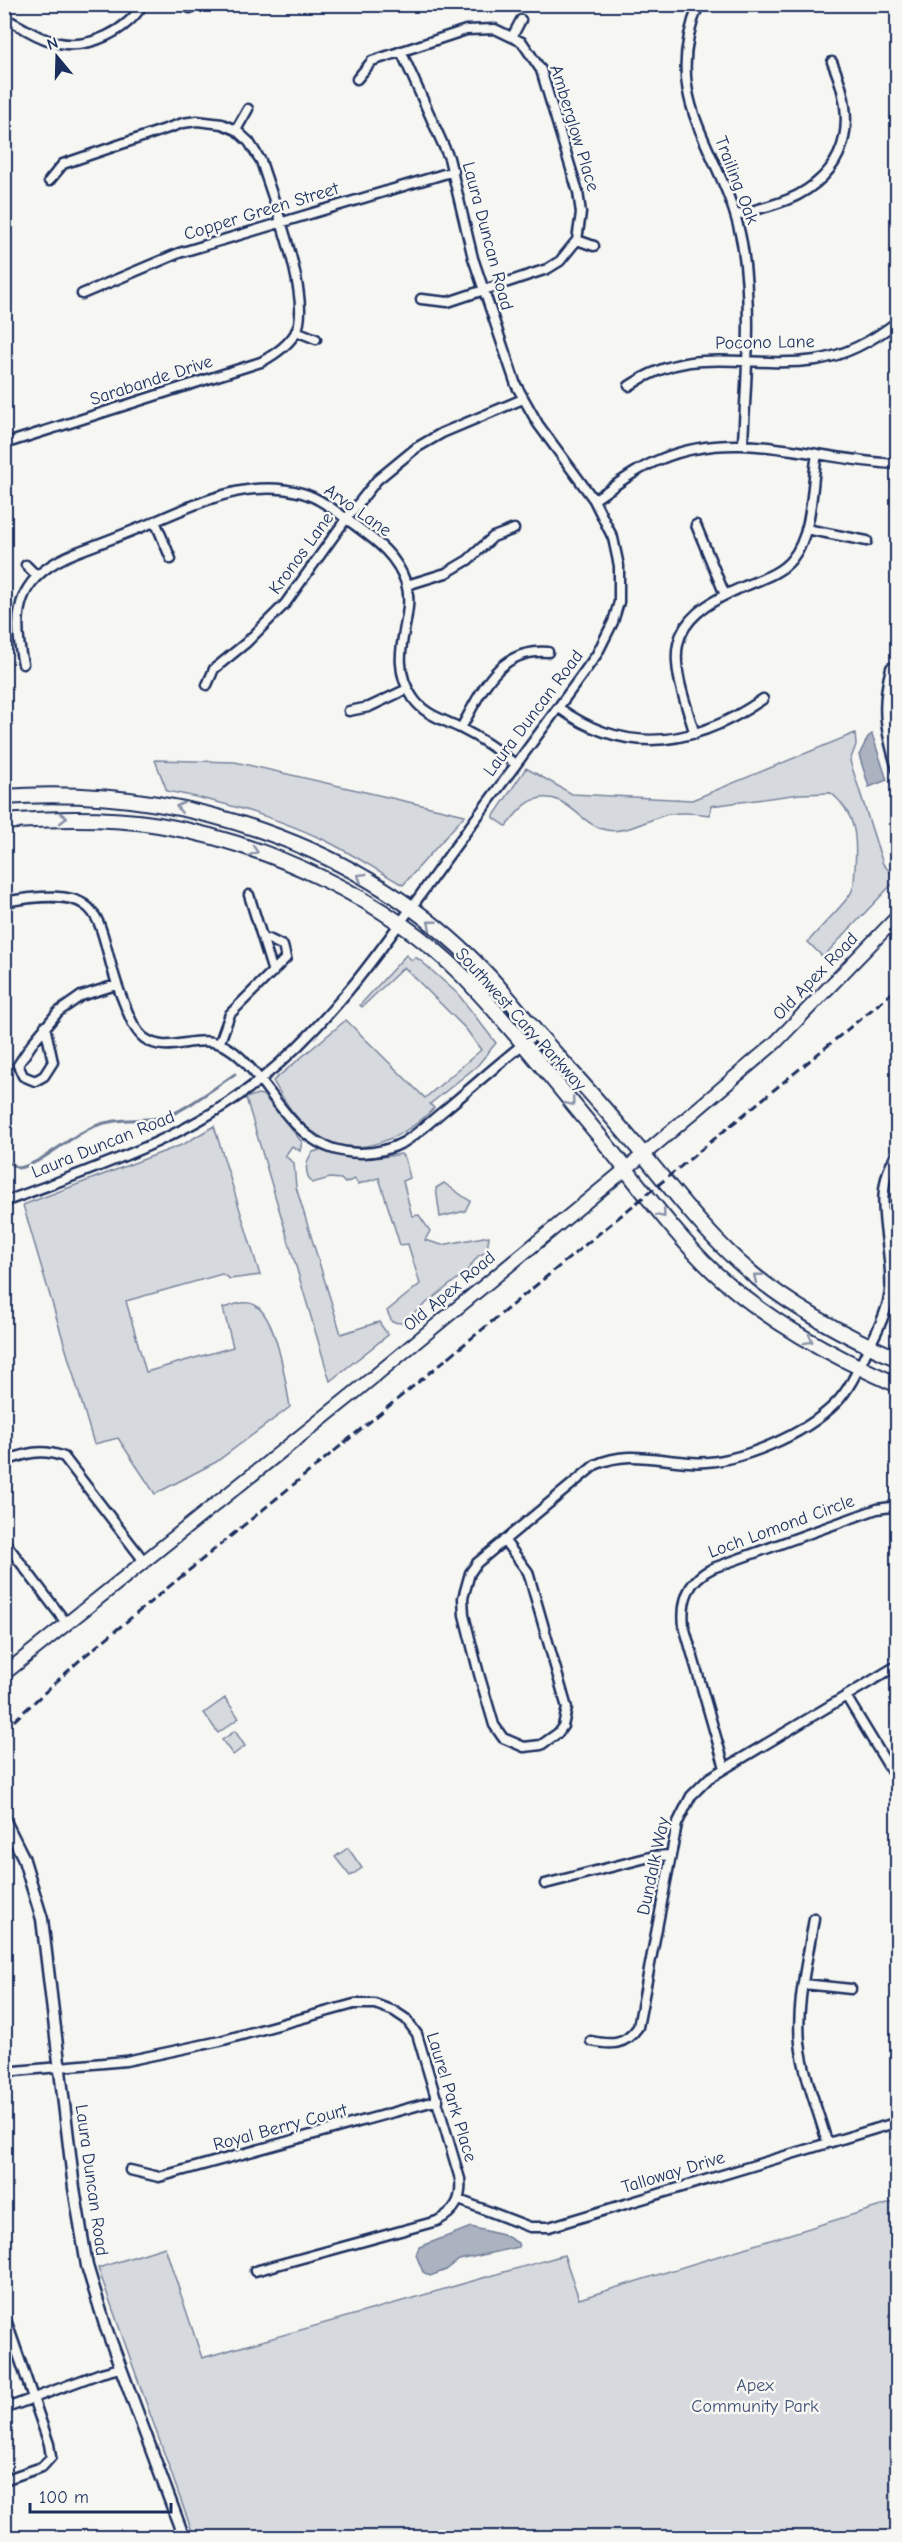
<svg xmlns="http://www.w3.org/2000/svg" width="902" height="2542" font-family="'Comic Neue',sans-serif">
<rect width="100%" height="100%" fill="#f6f6f2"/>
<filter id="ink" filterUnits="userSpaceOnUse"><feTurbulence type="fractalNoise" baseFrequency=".0167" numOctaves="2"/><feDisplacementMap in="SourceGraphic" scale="12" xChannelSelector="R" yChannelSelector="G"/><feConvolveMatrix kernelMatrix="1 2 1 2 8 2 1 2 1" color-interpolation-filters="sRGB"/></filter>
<g filter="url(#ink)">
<path fill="#d6d9dd" stroke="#78849e" stroke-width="1.5" d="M855,733L856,745L850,761L883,864L897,879L823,957L808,942C821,926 837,912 849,896C855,889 854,878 855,869C857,839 857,814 831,793L800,794L711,806L710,815C697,813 682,812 669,814C648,819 627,834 606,830C580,825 567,791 537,799C524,802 514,817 506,826L493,817L526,768L572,794L692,800Z
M155,760L235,762L465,815L403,885C376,870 350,852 322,839C273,816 220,801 167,791Z
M406,955L412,960L415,957L420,960L458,994L496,1043L477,1066L430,1104L434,1108C407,1136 357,1161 320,1138C299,1125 285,1102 273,1081L346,1020L425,1098L481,1050L466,1029L404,967L362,1007L360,1005Z
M258,1094L263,1095L302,1142L300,1151L292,1146L285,1156L294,1163L296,1187L341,1334L379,1322L388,1335L330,1381L246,1098Z
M214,1126L260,1275L230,1279L222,1274L126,1301L146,1372L233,1347L223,1308C232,1306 246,1299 255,1305C277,1318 286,1383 290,1407L216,1462L155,1494L118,1438L94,1444L23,1205L184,1144Z
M320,1150C352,1161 368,1160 401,1154L405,1158L410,1178L403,1181L412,1216L419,1215L430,1231L425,1240L442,1245L489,1236L487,1252L478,1256L466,1272L401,1323L392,1322L387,1311L420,1284L408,1244L400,1245L379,1178L358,1184L355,1179L345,1183L341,1179L330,1178L312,1183C304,1173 305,1161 313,1152Z
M444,1183L470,1201L465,1211L440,1217L436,1188Z
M225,1698L239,1718L218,1733L204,1713Z
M235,1731L245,1746L233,1755L222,1740Z
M348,1848L362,1868L350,1876L335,1857Z
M897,2201V2537H194L98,2268L165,2247L202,2358L564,2255L579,2299Z"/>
<path fill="#abb2c0" stroke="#717e99" stroke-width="1.5" d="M872,734L887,780L869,787L859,755L868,737Z
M471,2227L506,2236L518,2243L519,2247L459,2260L446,2270L430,2276L423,2272L416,2255L419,2247Z"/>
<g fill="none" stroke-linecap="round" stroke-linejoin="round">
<path stroke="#717e99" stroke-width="3" d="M4,1160L18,1168C43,1164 69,1136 95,1126C118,1117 140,1122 164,1117C180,1114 220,1084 235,1074"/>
<g stroke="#1b2f5e" stroke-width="13">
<path id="minor" d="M187,4L190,8
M699,4C657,105 725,150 742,243C753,308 746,377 743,443
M12,22C27,30 42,40 59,43C90,49 127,31 143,4
M513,35L521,20
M357,79L372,61L466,30L495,29L522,42L541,70L578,192L581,213L577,240L560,261L547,269L448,302L421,299
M236,130L248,109
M736,215C757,209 779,205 798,195C853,165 855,114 832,62
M577,240L594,246
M82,294L179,253L454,171
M296,331L316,339
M629,386C695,342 745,370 816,360C847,355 874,340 898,321
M4,444L261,362C274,355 288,346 296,332C313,300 272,197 261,161L249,142L236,130L222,124L197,121L183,123L63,164L49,181
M594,500C616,485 636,469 661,459C739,426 817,461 898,464
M155,521L171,559
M696,525L725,595
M806,529L867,541
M26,565L36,575
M407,585L446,573L468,560L493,537L514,529
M23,664C10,607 21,574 77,552C101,543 125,534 149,524C197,503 248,478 302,493C320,498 337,512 352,523C375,540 396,554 406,583C417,619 384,656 413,698C424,715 445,720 462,729C482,739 498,750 515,764
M891,668C880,709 886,733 898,772
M207,685L214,669L246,643L285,604L346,519L377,480L416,448L442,433L523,399
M559,708C628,758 697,745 763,699
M349,711L369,707L407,689
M461,728C482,691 498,648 548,652
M695,734C670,656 658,622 745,586C762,579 781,573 792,559C814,532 811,486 817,454
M4,902C119,881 91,925 124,1003C129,1015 134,1030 144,1038C174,1060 204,1021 241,1058C266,1082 284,1120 313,1139C339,1157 377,1157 404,1142C419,1133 433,1119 447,1108C477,1083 506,1057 537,1033
M263,940L273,972
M45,1026L53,1062L44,1076L35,1081L23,1076L18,1065L34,1041L58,1012L81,996L116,985
M220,1042L230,1014L286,958L283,946L269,939L263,940L249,895
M4,1202C93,1168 185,1140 261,1079C336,1019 391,935 447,858C496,790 548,723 597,654L613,622L619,602V566L613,538L594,500L538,424L516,385L473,258L449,158L401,51
M4,1462C25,1453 42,1448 64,1457L144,1561
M504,1540L528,1572L567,1708L563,1726L558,1733L541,1745L524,1747L503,1738L494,1725L479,1674L464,1615L463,1598L470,1573L477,1563L595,1465C626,1450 656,1460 689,1462C735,1466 805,1435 837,1402C851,1387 860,1365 869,1347C878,1330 888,1310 890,1291C894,1247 868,1192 898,1153
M4,1541L67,1624
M846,1696L898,1782
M725,1768L684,1626C681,1600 688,1580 713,1568L877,1509L898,1506
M545,1884L654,1856L670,1855
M814,1918C808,1959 796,2003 800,2043C804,2077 818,2110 827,2142
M804,1984L851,1989
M591,2041C611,2045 625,2046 638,2027L677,1824L691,1796L709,1778L898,1665
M4,2072L126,2061L220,2041L354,2004H375L394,2011L406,2019L417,2034L460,2179C462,2199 456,2211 437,2221L255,2271
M130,2170L159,2177L438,2100
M459,2200L530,2227H549L898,2122
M4,2314L49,2444L51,2457L42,2467L4,2480
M4,2409L101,2373L120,2368"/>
</g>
<g stroke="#1b2f5e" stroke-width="15">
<path id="tertiary" d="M4,1819L23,1857L42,1919L74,2188L87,2266L106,2328L184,2538"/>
</g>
<g stroke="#1b2f5e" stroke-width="16">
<path id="secondary" d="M4,1674L354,1393L655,1145L775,1043L898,916"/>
</g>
<g stroke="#1b2f5e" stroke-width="18">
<path id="primary" d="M4,797C179,785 359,842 483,970C502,989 519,1012 537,1033C569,1069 601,1104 632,1141C670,1186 705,1234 750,1272C794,1309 845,1336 898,1359
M4,822C56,818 108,817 159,825C266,843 387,899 463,976C510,1025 553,1080 596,1132C635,1179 670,1230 714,1272C767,1321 832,1356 898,1385"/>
</g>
<use href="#minor" stroke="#f6f6f2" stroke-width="8"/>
<use href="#tertiary" stroke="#f6f6f2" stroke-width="10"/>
<use href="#secondary" stroke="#f6f6f2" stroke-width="12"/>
<use href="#primary" stroke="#f6f6f2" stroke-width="14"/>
<path stroke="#1b2f5e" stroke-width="3" stroke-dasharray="9 4.5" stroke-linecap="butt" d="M4,1730L81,1659L898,988"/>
</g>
<defs><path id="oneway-chevron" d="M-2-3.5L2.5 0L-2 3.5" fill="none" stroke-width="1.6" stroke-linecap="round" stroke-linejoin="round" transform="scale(1.5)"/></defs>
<g stroke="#8892a8">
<use href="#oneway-chevron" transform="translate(180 807) rotate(-167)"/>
<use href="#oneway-chevron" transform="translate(63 818)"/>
<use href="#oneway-chevron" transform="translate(254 851) rotate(18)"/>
<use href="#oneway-chevron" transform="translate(361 877) rotate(-149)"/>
<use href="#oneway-chevron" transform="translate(431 924) rotate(-141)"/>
<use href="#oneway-chevron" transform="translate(571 1102) rotate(50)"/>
<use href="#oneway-chevron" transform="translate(662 1214) rotate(50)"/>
<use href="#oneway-chevron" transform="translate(757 1277) rotate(-141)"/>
<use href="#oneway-chevron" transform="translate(809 1340) rotate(29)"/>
</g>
</g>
<g text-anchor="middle" stroke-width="5" stroke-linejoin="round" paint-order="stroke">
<g font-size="18" fill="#1b2f5e" stroke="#f6f6f2">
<text transform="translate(575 128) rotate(73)" y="6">Amberglow Place</text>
<text transform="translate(737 180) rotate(69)" y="6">Trailing Oak</text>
<text transform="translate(261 211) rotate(-17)" y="6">Copper Green Street</text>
<text transform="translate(488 236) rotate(75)" y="6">Laura Duncan Road</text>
<text transform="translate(765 342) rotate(-1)" y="6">Pocono Lane</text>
<text transform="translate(151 380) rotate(-18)" y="6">Sarabande Drive</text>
<text transform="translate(358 510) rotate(35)" y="6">Arvo Lane</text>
<text transform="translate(301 553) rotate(-54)" y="6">Kronos Lane</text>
<text transform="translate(533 713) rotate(-53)" y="6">Laura Duncan Road</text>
<text transform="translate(815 976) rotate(-46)" y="6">Old Apex Road</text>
<text transform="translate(521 1019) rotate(48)" y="6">Southwest Cary Parkway</text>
<text transform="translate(103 1144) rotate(-22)" y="6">Laura Duncan Road</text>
<text transform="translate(449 1291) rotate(-40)" y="6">Old Apex Road</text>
<text transform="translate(781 1526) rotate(-20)" y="6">Loch Lomond Circle</text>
<text transform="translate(653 1866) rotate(-78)" y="6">Dundalk Way</text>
<text transform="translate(452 2097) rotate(73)" y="6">Laurel Park Place</text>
<text transform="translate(280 2127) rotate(-15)" y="6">Royal Berry Court</text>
<text transform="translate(673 2172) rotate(-17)" y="6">Talloway Drive</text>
<text transform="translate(92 2180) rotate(82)" y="6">Laura Duncan Road</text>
</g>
<g font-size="18" fill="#405177" stroke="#f6f6f2">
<text x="755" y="2391">Apex<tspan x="755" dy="21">Community Park</tspan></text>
</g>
</g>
<rect width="902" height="2542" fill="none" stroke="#f6f6f2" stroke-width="24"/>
<rect x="12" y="12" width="878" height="2518" fill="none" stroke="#1b2f5e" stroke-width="2" filter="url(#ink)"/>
<g transform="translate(57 57) rotate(341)" stroke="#f6f6f2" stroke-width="4.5" paint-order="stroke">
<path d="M0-4.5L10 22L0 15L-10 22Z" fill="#1b2f5e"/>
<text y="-9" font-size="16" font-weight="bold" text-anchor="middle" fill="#1b2f5e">N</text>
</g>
<path d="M30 2503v9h141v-9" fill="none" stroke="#1b2f5e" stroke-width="3"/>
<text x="39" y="2503" font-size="18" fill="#1b2f5e" stroke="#f6f6f2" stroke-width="4.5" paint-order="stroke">100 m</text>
</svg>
